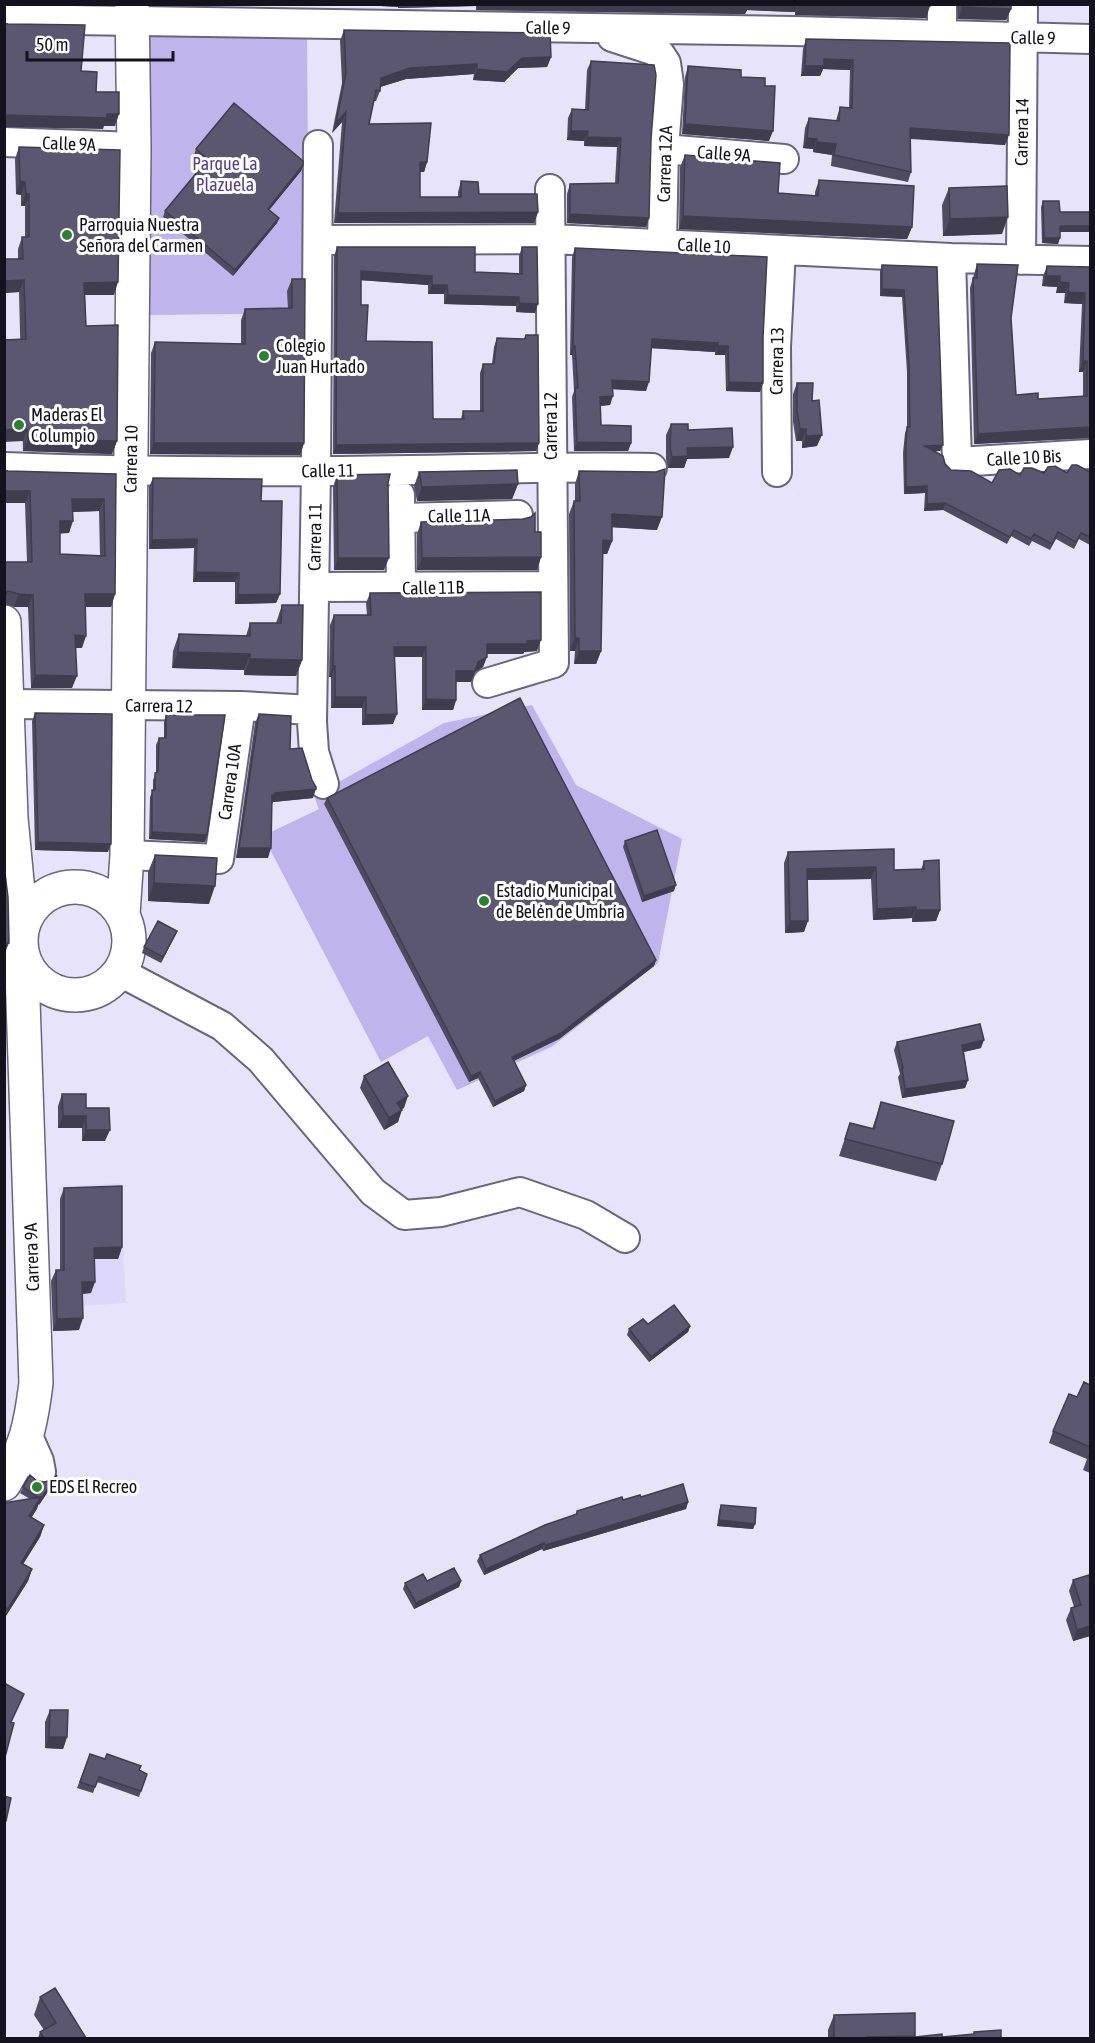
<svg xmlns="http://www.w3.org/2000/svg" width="1095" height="2043" font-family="'Asap Condensed',sans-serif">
<rect width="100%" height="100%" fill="#e7e3fa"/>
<path fill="#ded7fc" d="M120,1183L126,1303L65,1307L59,1187Z"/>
<path fill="#bfb4ec" d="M307,34L309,313L144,315L142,36Z
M532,705L576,785L682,839L658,963L553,1046L457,1090L428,1036L381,1062L263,836L319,809L314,796L444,723Z"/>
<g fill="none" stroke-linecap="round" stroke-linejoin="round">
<g stroke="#69657e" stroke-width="32">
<path id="minor" d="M942,4V35
M4,19L794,31L1090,39
M612,37L652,50L660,54L666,63L669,84L664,149L662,244
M4,142L134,147
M318,145L316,471L312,722L314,752L324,784
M664,149L784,159
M318,240L551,239L951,258L1090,261
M951,258L957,462L1090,454
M1021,260L1023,4
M4,467C108,471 211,472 315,471C427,471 540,466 652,468
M777,472L776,347L781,250
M400,495L401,588
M400,518L518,515
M314,587L552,586
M487,683L554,663L550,189
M7,704L241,706L312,710
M127,855L219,859L241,706
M120,972L222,1026L261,1060L373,1192L404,1215L441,1212L520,1192L586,1215L625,1238
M27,1434L39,1461L41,1472"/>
</g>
<g stroke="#69657e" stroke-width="36">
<path id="major" d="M4,622L11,818L20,913L36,1383C31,1424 26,1448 4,1484
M21 941a54 54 0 1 1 108 0a54 54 0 1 1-108 0Z
M123,914L127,855L134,147L132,4"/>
</g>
<use href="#minor" stroke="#fff" stroke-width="28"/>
<use href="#major" stroke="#fff" stroke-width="33"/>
</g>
<path fill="#4f4b60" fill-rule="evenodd" d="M381,4H930L926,18L795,15V12L747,10L745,14L476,10V6L398,8V7L381,6Z
M957,4H1011V9L1006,20L958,19Z
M344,30L551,57L547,67L518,68L504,82L473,80L474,74L406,79L380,87V91L376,101H374L369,124L427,162L424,172H420V197H458V192L461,181L479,194L538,212L534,223H334L342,122L332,133L342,83L340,41Z
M806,39L1010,43L1005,145L910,139L911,172L908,182L831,166L832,155L813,152V149L803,148L805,128L809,118L836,121L837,117L840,107H849L850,70L823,69L820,76H801L803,49Z
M591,61L651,139L649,218L646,227L567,223V194L570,184L615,183L617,147L584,146V141L567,140L568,118L572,109L585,110L587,70Z
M688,66L741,77L765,86L769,141L682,134L685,77Z
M19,147L114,295H85L86,326L117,441L112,454L23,451L19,292L4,293V259H18V249L22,237H25V206H21V195L16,194L15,159Z
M196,149L303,165L301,171L269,210L279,218L277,223L233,276L163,217L165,211L204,164L194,155Z
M685,155L778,193L815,196V192L819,180L912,227L907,239L679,229L680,167Z
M949,188L1002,234L943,236L942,205Z
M1043,201L1060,212H1090V232H1060L1058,244L1042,243L1041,207Z
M337,247L475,272L519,273V256L522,247L535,313L516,312V306L444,304V294H428V285L361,280V305L366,341L433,419H461L463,411H480V373L483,364H492L494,347L497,338L524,339L526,335L539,443L536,451L333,454L334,256Z
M575,248L763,338V383L760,392L726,391L725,355H715V352L651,348L646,391L613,389L610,405L600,406L601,425L631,443L628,451H574L572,397L574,391L572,355H570L572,257Z
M977,264L1011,318L1016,395L1038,399L1083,396V372H1079L1082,304L1064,303L1065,293H1056L1057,287L1042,286L1043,276L1047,266L1090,267V438L974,444L970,288Z
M882,265L937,267L943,445L940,451H935L951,470L992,483L1020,475L1090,472V545L1079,539L1074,549L1056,539L1050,550L1032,541L1029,546L1011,536L1007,544L943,510L924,511L925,493L904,494L903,453L905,433L907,427V372L902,297L880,296V271Z
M292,279L304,443L300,455L150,454L151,353L155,342L241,344V320L245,309H288L287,291Z
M797,383L812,401L817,446L802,448V441H796L793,422V394Z
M671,424L688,430L729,458L687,459L684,468H668L666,459V435Z
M4,470L8,471L116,474L115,594L111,607H85L82,648H76L72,688H31L28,607H14L4,604V562H27L25,503H4ZM99,511L100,556L60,554V533H69L73,512Z
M579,471L657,530L612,527V541L607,554H602L601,651L596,664H574L575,651H570L569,514L574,501H575V484Z
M419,472L518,484L512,499L417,501L414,486Z
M337,475L388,483L384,570H334L333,487Z
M153,478L261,501L280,594L276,603L235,604V582H193L194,548L149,549V487Z
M421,522L541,557L537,570H417V534Z
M370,593L537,651L524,652L523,654H487L483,667L475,672L471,682H456V700L453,710H422V657H395L393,724L362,725V708H331V677H329L330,625L334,615H367L366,603Z
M282,605L302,660L296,676L244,675V670L172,668L173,651L179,634L246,636L250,623H276Z
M35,713L108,852L35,850L32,721Z
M259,714L290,749L313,798L273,802L271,804L268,858H236L255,723Z
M166,715L207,835L205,842L149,839L150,797L153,790V780L156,773V745L159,738H164V722Z
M327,798L656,960L654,966L559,1039L514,1061L526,1085L524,1091L493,1107L478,1078L469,1082L324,804Z
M625,841L674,891L642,902L623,847Z
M788,852L894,870H921L924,861L940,910L936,921L912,922V918L873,920L871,879L807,880L804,932L785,933L784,863Z
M155,855L209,904L148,901V872Z
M177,931L161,963L142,953L144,947Z
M897,1042L981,1048L964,1052L968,1080L965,1088L902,1098L898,1077L900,1074L894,1050Z
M364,1076L404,1108L401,1109L398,1122L384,1130L360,1088Z
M62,1094L86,1108L105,1141H82V1128H58V1106Z
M881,1102L942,1164L936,1181L839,1156L850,1123L872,1129Z
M64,1188L122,1247L118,1259H94L91,1293L82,1294L79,1330L53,1331L51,1281L56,1270H60V1199Z
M648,1324L690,1326L688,1332L649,1362L627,1335L629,1329Z
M1090,1385V1473L1083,1470L1087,1459L1049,1443L1053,1431L1077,1397Z
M57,1475L55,1481L39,1505L38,1504L31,1518L44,1525L40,1537L23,1564L32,1569L28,1581L4,1619V1503L30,1499L20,1493L23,1487L37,1481L45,1482L53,1479Z
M641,1497L688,1502L686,1509L543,1551L542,1549L484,1575L477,1561L480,1555L575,1515L577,1511Z
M721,1505L755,1524L753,1529L717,1526L719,1511Z
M1073,1580L1090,1581V1636L1073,1641L1066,1620L1071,1608L1074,1607L1069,1591Z
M427,1581H461L459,1587L414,1609L403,1589L405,1583Z
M50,1710L67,1737L63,1749L45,1748V1722Z
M90,1754L147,1774L139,1797L97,1782L93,1793L77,1788Z
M40,1997L86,2038H38L40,2032L44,2030L34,2015Z
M834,2015L915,2036L914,2038H828V2030Z"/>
<path fill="#403d4e" d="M381,4H399L398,7L381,6Z
M399,4H476V6L398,8Z
M478,4H798L795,12L747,10L745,14L476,10Z
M799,4H858L930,6L926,18L795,15Z
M963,7L1011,9L1006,20L958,19Z
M551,57L547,67L518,68L504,82L473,80L477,69L522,58Z
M824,59L853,60L850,70L823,69L820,76H801L805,66Z
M477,64L474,74L406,79L377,88L381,78L410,68Z
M346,112L342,122L332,133L336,123Z
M119,114L115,126H104L103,129L4,127V115Z
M685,124L773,131L769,141L682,134Z
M910,128L1009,135L1005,145L906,138Z
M571,131H588L584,141L567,140Z
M587,137L621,138L617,147L584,146Z
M807,138L817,139L813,149L803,148Z
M817,142L836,144L832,155L813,152Z
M420,162H427L424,172H416Z
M303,165L301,171L266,214L268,209Z
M20,181L25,182L21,195L16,194Z
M26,194H29L25,206H21Z
M538,212L534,223H334L338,213Z
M570,214L649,218L646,227L567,223Z
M683,216L912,227L907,239L679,229Z
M1008,217L1002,234L943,236L950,219Z
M279,218L277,223L233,276L235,270Z
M1060,226H1090V232H1058Z
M1044,238H1060L1058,244L1042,243Z
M361,271L432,276L428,285L358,280Z
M1046,276H1060L1057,287L1042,286Z
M24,280L19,292L4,293V281Z
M118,282L114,295H80L84,283Z
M1060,282L1069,283L1065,293H1056Z
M432,285H447L444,294H428Z
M882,289L904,290L902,297L880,296Z
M1068,292L1085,293L1082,304L1064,303Z
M448,295L519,297L516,306L444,304Z
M519,303L538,304L535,313L516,312Z
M652,339L718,343L715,352L648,348Z
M573,346H575L572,355H570Z
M718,346H728L725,355H715Z
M1083,361H1087L1083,372H1079Z
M612,380L649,382L646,391L609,389Z
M729,382L763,383L760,392L726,391Z
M613,396L610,405L597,406L600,397Z
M1090,427V438L974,444L978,434Z
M27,429L23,441L4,442V430Z
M800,429H806L802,441H796Z
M822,435L817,446L802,448L806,436Z
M28,439L117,441L112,454L23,451Z
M577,442L631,443L628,451H574Z
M154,443H304L300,455L150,454Z
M539,443L536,451L333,454L336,445Z
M943,445L940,451L923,452L925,446Z
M733,447L729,458L687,459L684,468H668L672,457L687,448Z
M518,484L512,499L417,501L422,487Z
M927,486L925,493L904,494L906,487Z
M6,491H30L25,503H4V494Z
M72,499H104L99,511L68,512Z
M945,503L943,510L924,511L927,504Z
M612,514L662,517L657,530L608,527Z
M60,521H73L69,533L55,534Z
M197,539L194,548L149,549L152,540Z
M603,540L612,541L607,554L598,553Z
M541,557L537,570H417L422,558Z
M338,558H389L384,570H334Z
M196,572L239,573L235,582H193Z
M8,591L4,602V592Z
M19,594L33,595L28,607H14Z
M85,594H115L111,607H80Z
M280,594L276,603L235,604L238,595Z
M75,635L86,636L82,648H71Z
M575,638H579L575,651H570Z
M541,640L537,651L524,652L523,654H483L487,644Z
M394,647H426L422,657H390Z
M579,651H601L596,664H574Z
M178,652L250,654L244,670L172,668Z
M487,657L483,667L475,672L471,682H452L456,671L478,662Z
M250,659L302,660L296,676L244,675Z
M333,666H335L331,677H329Z
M35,675L77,676L72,688H31Z
M335,697H366L362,708H331Z
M426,699L456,700L453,710H422Z
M397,714L393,724L362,725L366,715Z
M316,789L313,798L273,802L272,804H268L272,795L275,793Z
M152,832L207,835L205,842L149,839Z
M38,842L111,844L108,852L35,850Z
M239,848H271L268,858H236Z
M876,867L871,879L803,880L807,869Z
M154,883L215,886L209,904L148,901Z
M676,885L674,891L642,902L644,896Z
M916,907L912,918L873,920L877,909Z
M916,910H940L936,921L912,922Z
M790,921H808L804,932L785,933Z
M177,931L175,936L161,963L163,957Z
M4,943H9L4,955Z
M656,960L654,966L559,1039L509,1063L512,1057Z
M984,1040L981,1048L959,1053L962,1045Z
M480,1072L478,1078L469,1082L471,1076Z
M968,1080L965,1088L902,1098L905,1089Z
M526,1085L524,1091L493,1107L495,1101Z
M408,1096L404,1108L393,1114L397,1103Z
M402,1110L398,1122L384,1130L389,1118Z
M63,1116H86L82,1128H58Z
M86,1130H110L105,1141H82Z
M122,1247L118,1259H89L94,1248Z
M82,1282H95L91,1293L78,1294Z
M83,1318L79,1330L53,1331L57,1319Z
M690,1326L688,1332L649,1362L651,1357Z
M57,1475L55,1481L39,1505L41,1499Z
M41,1497L37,1509L25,1528L29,1516Z
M688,1502L686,1509L543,1551L546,1545Z
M719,1520L755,1524L753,1529L717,1526Z
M44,1525L40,1537L17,1574L21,1563Z
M544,1543L542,1549L484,1575L486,1569Z
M32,1569L28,1581L4,1619L8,1609Z
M461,1581L459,1587L414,1609L416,1603Z
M1090,1626V1636L1073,1641L1077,1630Z
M49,1737H67L63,1749L45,1748Z
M915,2036L914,2038H866L867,2037Z"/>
<path fill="#5c5770" stroke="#403d4e" stroke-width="1.5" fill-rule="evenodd" d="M858,4H930V6Z
M962,4H1011V9L963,7Z
M4,23L8,24L85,25L81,71L97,72L96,92H119V114H107V118L4,115Z
M344,30L550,33L551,57L522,58L507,72L477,69V64L410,68L381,78L380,91L376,90L369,124L431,123L427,162H420V197H461V181L478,182L479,194H537L538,212L338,213L346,112L336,123L346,73Z
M806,39L1010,43L1009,135L910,128L911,172L834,155L836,144L817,142V139L807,138L809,118L839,121L840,107L852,108L853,60L824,59V66H805Z
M591,61L654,65L656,75L651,139L649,218L570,214V184L618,183L621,138L587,137L588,131H571L572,109L588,110Z
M688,66L741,70V77L765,78V86H775L773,131L685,124Z
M234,103L303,161V165L268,209L279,218L235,270L165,211L208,159L196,149Z
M19,147L120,150L118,282L84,283L86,326L118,325L117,441L28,439L27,429L4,430V340L26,339L24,280L4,281V259H23L22,237H29V194H26L25,182L20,181Z
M685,155L780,163L778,193L818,196L819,180L914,186L912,227L683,216Z
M1007,186L1008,217L950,219L949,188Z
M1043,201H1059L1060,212H1090V226H1060V238H1044Z
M337,247H475V272L522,274V247H537L538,304L519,303V297L448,295L447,285H432V276L361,271V305H368L366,341L432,342L433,419H464L463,411H483V364H494L497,338L525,339L526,335H538L539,443L336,445Z
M575,248L767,257L763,338V383L729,382L728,346H718V343L652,339L649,382L612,380L613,396L600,397L601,425L631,426V443L577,442L575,388H578L575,346H573Z
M977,264L1018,265L1011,318L1016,395L1038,393V399L1087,396V361H1083L1085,293L1068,292L1069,283L1060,282V276H1046L1047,266L1090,267V427L978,434L973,278H977Z
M882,265L937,267L943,445L925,446L943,456L945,464L951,470L971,471L992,483L999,470L1010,469L1020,475L1024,468H1032L1044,473L1048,467L1055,466L1067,473L1072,465H1077L1090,472V537L1081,533L1076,542L1058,532L1052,544L1034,534L1031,539L1014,530L1010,537L945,503L927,504V486L906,487V447L907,427H910L909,365L904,290L882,289Z
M292,279H305L304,443H154L155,342L245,344V309L292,308Z
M797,383H813L812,401L819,400L822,435L806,436V429H800L797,410Z
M671,424H688V430L732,428L733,447L687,448L688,456L672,457L670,448Z
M665,469L662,517L612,514V541L603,540L601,651H579V638H575L574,501H580L579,471L656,472Z
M4,470L8,471L116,474L115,594H85L86,636L75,635L77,676L35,675L33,595L19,594L8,591L4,592V562H32L30,491H6L4,494ZM72,499H104L105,556L60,554V521H73Z
M517,470L518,484L422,487L419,472Z
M390,474L388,483L389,558H338L337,475Z
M153,478L262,479L261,501H282L280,594L238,595L239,573L196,572L197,539L152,540Z
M535,513V532H541V557L422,558L421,522L523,519L531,517Z
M541,592V640L527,641V644H487V657L478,662L475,671H456V700L426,699V647H394L397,714L366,715V697H335V666H333L334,615H371L370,593Z
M282,605H303L302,660L250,659V654L178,652L179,634L250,636V623H281Z
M520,698L656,960L561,1033L512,1057L526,1085L495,1101L480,1072L471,1076L327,798Z
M35,713L112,714L111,844L38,842Z
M259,714L291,716L290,749L302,748L312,780L316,787V789L275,793V795H272L271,848H239Z
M166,715H225L207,835L152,832V790H155V773L158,772L159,738H166Z
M657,830L676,885L644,896L625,841Z
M894,849V870L924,869V861L939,860L940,910H916V907L877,909L876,867L807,869L808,921H790L788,852Z
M155,855L217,858L215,886L154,883Z
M4,865L8,897L9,943H4Z
M158,921L177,931L163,957L144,947Z
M980,1024L984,1040L962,1045L968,1080L905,1089L902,1068H903L897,1042Z
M388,1062L408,1096L397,1103L402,1110L389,1118L364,1076Z
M62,1094H86V1108H109L110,1130H86V1116H63Z
M881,1102L954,1121L942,1164L845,1139L850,1123L874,1129Z
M122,1186V1247L94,1248L95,1282H82L83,1318L57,1319L56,1270H64V1188Z
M674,1305L690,1326L651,1357L629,1329L643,1319L648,1324Z
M1084,1382L1090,1385V1447L1053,1431L1069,1394L1077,1397Z
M1090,1451V1459L1088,1458Z
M30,1475L37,1481L45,1482L53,1479L57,1475L41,1499L40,1498L41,1497L39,1498L23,1487Z
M683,1484L688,1502L546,1545L544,1543L486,1569L480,1555L545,1525L577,1514V1511L622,1497L623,1500L640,1495L641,1497Z
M41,1497L29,1516L44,1525L21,1563L32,1569L8,1609L4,1607V1503Z
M721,1505L756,1508L755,1524L719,1520Z
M454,1568L461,1581L416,1603L405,1583L423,1574L427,1581Z
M1089,1575L1090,1581V1626L1077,1630L1071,1608L1081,1605L1073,1580Z
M4,1683L24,1694L11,1722L14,1723L4,1761Z
M50,1710H68L67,1737H49Z
M90,1754L105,1759L107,1754L141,1766L139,1770L147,1774L141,1791L99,1777L95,1787L80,1782Z
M4,1796L11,1798L6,1821H4Z
M55,1988L86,2038H44L40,2032L56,2023L40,1997Z
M915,2013V2036L867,2037V2038H834V2015Z
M1001,2030V2038H916V2037L942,2034V2037L974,2034V2032Z"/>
<g fill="#2c812e" stroke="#fff" stroke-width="2">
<circle cx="67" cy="235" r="6"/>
<circle cx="264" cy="356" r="6"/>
<circle cx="19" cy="425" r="6"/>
<circle cx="484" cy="901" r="6"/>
<circle cx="37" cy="1487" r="6"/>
</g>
<g text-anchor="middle" stroke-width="6" stroke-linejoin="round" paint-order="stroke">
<g font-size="18" fill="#14121c" stroke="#fff">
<text transform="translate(548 28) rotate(1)" y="6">Calle 9</text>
<text transform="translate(1033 38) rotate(1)" y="6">Calle 9</text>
<text transform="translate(1022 132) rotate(-89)" y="6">Carrera 14</text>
<text transform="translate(69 144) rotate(2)" y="6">Calle 9A</text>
<text transform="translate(724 154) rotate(4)" y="6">Calle 9A</text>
<text transform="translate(665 164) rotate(-88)" y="6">Carrera 12A</text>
<text transform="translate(704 246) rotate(3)" y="6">Calle 10</text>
<text transform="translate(777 361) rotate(-89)" y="6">Carrera 13</text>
<text transform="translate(551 426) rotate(-90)" y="6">Carrera 12</text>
<text transform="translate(1024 458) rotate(-3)" y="6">Calle 10 Bis</text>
<text transform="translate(131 459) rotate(-89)" y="6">Carrera 10</text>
<text transform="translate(328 471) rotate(-1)" y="6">Calle 11</text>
<text transform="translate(459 516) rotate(-1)" y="6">Calle 11A</text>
<text transform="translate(315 537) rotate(-89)" y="6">Carrera 11</text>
<text transform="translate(433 588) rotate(-1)" y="6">Calle 11B</text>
<text transform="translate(159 706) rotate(1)" y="6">Carrera 12</text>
<text transform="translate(230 782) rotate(-82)" y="6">Carrera 10A</text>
<text transform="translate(32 1257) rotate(-92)" y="6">Carrera 9A</text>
</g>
<g font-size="18" fill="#573b96" stroke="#fff">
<text x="225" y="170">Parque La<tspan x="225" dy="21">Plazuela</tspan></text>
</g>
<g font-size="18" fill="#14121c" stroke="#fff" text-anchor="start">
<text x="79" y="231">Parroquia Nuestra<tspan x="79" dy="21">Señora del Carmen</tspan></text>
<text x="276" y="352">Colegio<tspan x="276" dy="21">Juan Hurtado</tspan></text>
<text x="31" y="421">Maderas El<tspan x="31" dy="21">Columpio</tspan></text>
<text x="496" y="897">Estadio Municipal<tspan x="496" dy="21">de Belén de Umbría</tspan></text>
<text x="49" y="1493">EDS El Recreo</text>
</g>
</g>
<rect width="1095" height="2043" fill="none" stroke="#14121c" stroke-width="12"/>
<path d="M27 51v9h146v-9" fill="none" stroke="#14121c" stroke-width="3"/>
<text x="36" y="51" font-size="18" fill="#14121c" stroke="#ffffff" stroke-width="4.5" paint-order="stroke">50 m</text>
</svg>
